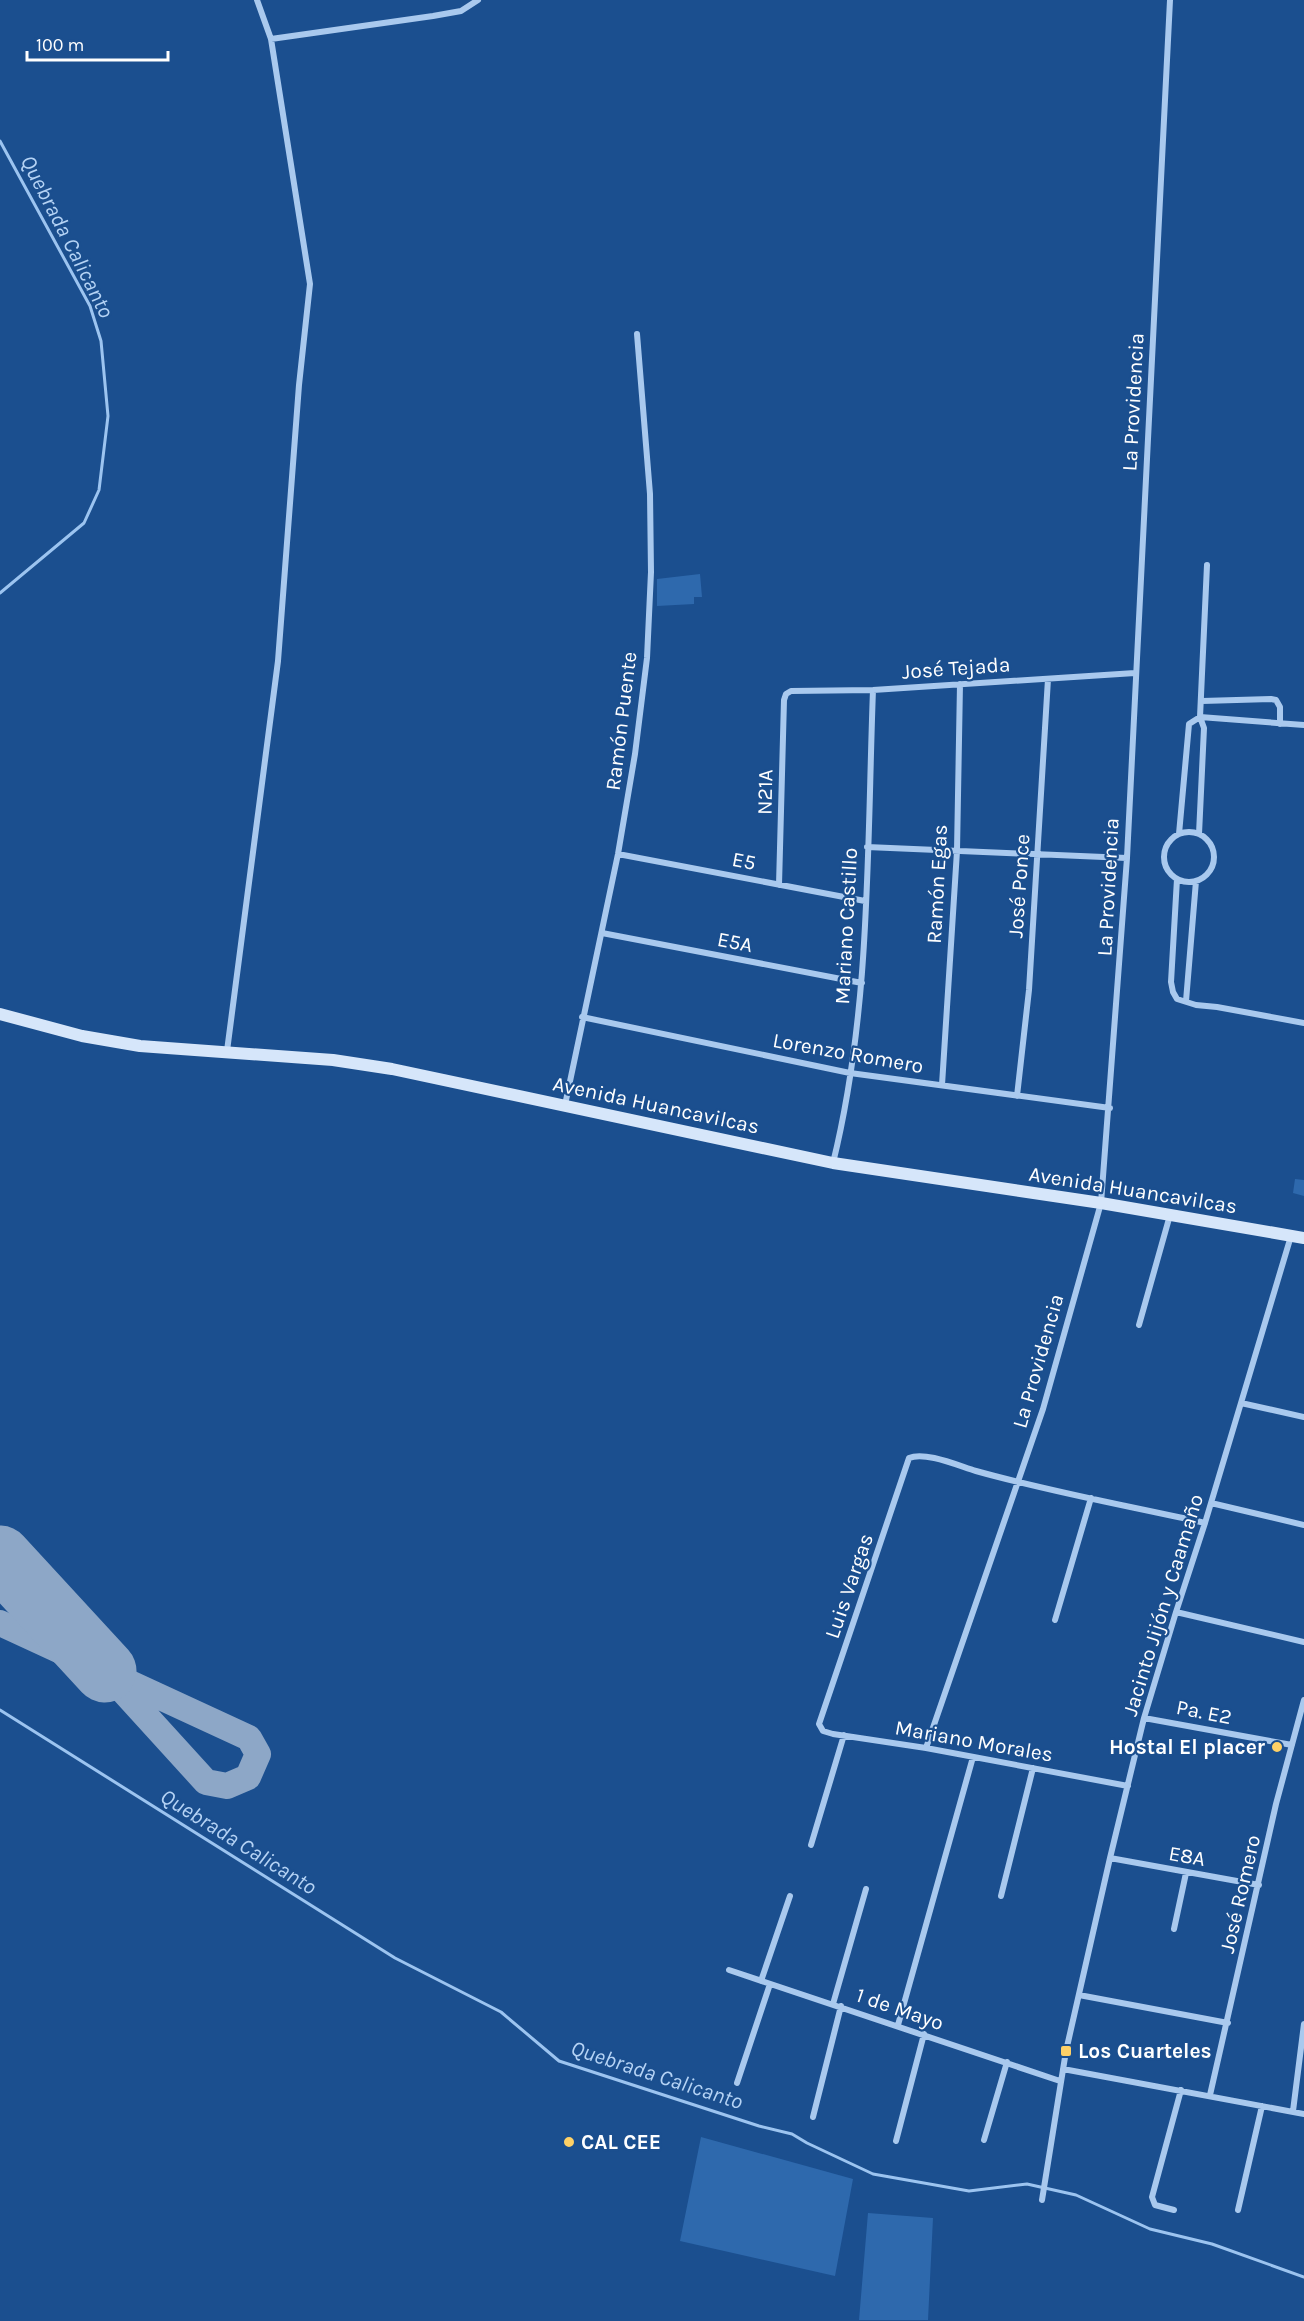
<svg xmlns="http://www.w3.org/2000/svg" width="1304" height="2321" font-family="Karla,sans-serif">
<rect width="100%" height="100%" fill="#1b4f8f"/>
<path fill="#2e69ad" d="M700,574L702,597H694V604L657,606V579Z
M1295,1179L1304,1180V1196L1293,1193Z
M701,2137L853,2179L835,2276L680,2241Z
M868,2213L933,2218L928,2320H859Z"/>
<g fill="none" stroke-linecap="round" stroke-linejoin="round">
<path stroke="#9cc4f0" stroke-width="3" d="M0,141L90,306L101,341L108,416L99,490L84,523L0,593
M0,1710L395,1958L501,2012L559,2061L759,2126L792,2134L807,2143L873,2174L969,2191L1027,2184L1076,2195L1150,2229L1212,2244L1304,2277"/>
<path stroke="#8da7c7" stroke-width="26" d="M0,1623L249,1738L258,1754L248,1777L227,1786L206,1782L105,1671"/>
<path stroke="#8da7c7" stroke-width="63" d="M0,1557L105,1671"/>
<path stroke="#a9c9ee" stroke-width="6" d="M271,39L433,16L461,11L478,0
M1202,701L1271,699L1276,700L1280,707V724
M1164 857a25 25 0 1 1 50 0a25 25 0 1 1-50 0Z
M1179,834L1189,724L1200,717L1304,725
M1199,834L1204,728L1200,717L1207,565
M867,847L1127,858
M618,854L865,901
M1177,879L1171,982L1173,992L1177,999L1196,1005L1217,1007L1304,1023
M779,885L784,700L786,694L791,691L873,690L1135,673
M602,933L862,983
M1186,1001L1196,881
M582,1017L850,1073L1110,1108
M227,1051L278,661L299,385L310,284L271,39L257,0
M942,1085L957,851L960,684
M1017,1096L1029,990L1048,679
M565,1105L618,854L635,754L647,658L651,572L650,494L637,334
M833,1163C871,1009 867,847 873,690
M1139,1325L1170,1215
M1241,1403L1304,1417
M1211,1503L1304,1525
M1176,1612L1304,1642
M1055,1620L1091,1498
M1144,1718L1292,1745
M926,1748L1043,1409L1101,1203L1127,858L1170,0
M1128,1786L926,1748L833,1734L823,1731L819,1724L909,1458C925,1451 959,1466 976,1471C1051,1492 1129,1506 1205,1523
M811,1845L844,1735
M1110,1858L1259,1885
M1001,1896L1033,1768
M1174,1929L1186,1873
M729,1970L1060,2081
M761,1981L790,1896
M1079,1995L1228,2023
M833,2004L866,1889
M898,2025L973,1757
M1063,2069L1304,2114
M737,2083L770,1984
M1210,2095L1276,1804L1304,1700
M1293,2111L1304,2024
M813,2117L841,2006
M984,2140L1007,2062
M896,2141L924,2034
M1042,2200L1066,2051L1110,1858L1144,1718L1176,1612L1205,1523L1291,1236
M1174,2210L1155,2205L1152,2197L1181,2090
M1238,2210L1262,2106"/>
<path stroke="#d6e6fa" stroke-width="12" d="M0,1014L82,1036L140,1046L333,1060L392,1069L833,1163L1101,1203L1304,1238"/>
</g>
<g fill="#ffd166" stroke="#1b4f8f" stroke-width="2">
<circle cx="1277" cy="1747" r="6"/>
<rect x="1060" y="2045" width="12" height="12" rx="3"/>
<circle cx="569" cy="2142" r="6"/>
</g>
<g text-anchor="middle" stroke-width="4.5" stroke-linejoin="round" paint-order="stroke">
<g font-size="21" fill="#fff" stroke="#1b4f8f">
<text transform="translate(1133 402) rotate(-87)" y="7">La Providencia</text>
<text transform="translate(956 668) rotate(-4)" y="7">José Tejada</text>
<text transform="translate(621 721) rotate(-83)" y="7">Ramón Puente</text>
<text transform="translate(765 792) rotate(-89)" y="7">N21A</text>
<text transform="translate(744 861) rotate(11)" y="7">E5</text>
<text transform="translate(937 884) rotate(-87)" y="7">Ramón Egas</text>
<text transform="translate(1019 886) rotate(-86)" y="7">José Ponce</text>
<text transform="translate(1108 887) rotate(-87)" y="7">La Providencia</text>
<text transform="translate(846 926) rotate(-87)" y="7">Mariano Castillo</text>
<text transform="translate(735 942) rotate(11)" y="7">E5A</text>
<text transform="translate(848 1053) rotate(10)" y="7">Lorenzo Romero</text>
<text transform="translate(656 1105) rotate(12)" y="7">Avenida Huancavilcas</text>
<text transform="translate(1133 1190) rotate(9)" y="7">Avenida Huancavilcas</text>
<text transform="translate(1038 1361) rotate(-74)" y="7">La Providencia</text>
<text transform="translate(849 1586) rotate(-71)" y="7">Luis Vargas</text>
<text transform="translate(1163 1605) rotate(-73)" y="7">Jacinto Jijón y Caamaño</text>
<text transform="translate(1204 1712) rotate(11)" y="7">Pa. E2</text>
<text transform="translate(974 1741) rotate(10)" y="7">Mariano Morales</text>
<text transform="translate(1187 1856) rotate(10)" y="7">E8A</text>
<text transform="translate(1240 1894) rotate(-77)" y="7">José Romero</text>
<text transform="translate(900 2009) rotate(19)" y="7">1 de Mayo</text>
</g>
<g font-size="21" font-weight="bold" fill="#fff" stroke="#1b4f8f" text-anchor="start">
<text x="1265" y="1754" text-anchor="end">Hostal El placer</text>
<text x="1078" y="2058">Los Cuarteles</text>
<text x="581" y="2149">CAL CEE</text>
</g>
<g font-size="22" font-style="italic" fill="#b5d3f5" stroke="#1b4f8f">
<text transform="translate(68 236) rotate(63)" y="8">Quebrada Calicanto</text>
<text transform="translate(239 1841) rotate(32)" y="8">Quebrada Calicanto</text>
<text transform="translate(657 2074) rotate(18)" y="8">Quebrada Calicanto</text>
</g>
</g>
<path d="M27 51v9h141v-9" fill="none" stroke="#ffffff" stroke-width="3"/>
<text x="36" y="51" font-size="18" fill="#ffffff" stroke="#1b4f8f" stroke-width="4.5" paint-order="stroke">100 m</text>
</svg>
